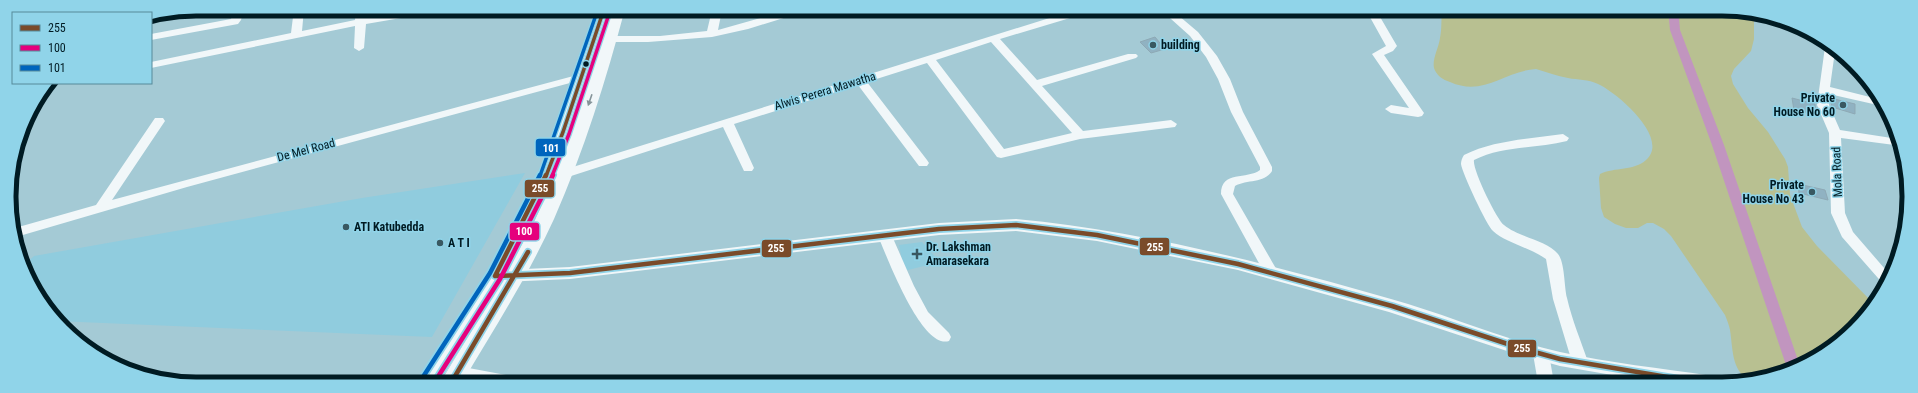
<svg xmlns="http://www.w3.org/2000/svg" width="1918" height="393" font-family="'Roboto Condensed',sans-serif">
<rect width="100%" height="100%" fill="#a4cad5"/>
<path fill="#90ccde" d="M525,173L432,337L56,321L24,265L34,256L362,198Z
M922,242L940,262L904,271L899,245Z"/>
<path fill="#b8c091" d="M1442,10L1746,11L1754,14V39L1751,51L1734,69L1731,76L1733,84L1748,108L1768,132L1785,159L1788,167L1790,195L1802,227L1817,246L1873,303L1854,329L1804,365L1749,380C1731,370 1733,348 1730,330C1729,325 1727,320 1725,315L1671,236L1664,229L1653,223H1647L1638,228H1626L1615,224L1604,217L1601,208L1599,178L1600,174C1615,167 1634,171 1646,160C1671,138 1616,92 1598,84C1588,79 1578,80 1568,78C1557,76 1547,72 1536,69C1504,71 1484,97 1450,82C1443,80 1436,75 1434,68C1432,59 1439,47 1440,38C1442,29 1441,19 1442,10Z"/>
<g fill="none" stroke-linecap="round" stroke-linejoin="round">
<path fill="#c195bf" fill-rule="evenodd" d="M1672,11H1681L1679,19L1680,30L1724,145L1800,366L1787,368L1712,145L1670,30L1669,19Z"/>
</g>
<path fill="#90b2c2" stroke="#8ea9b5" d="M1155,37L1165,49L1151,53L1140,42Z
M1792,98L1815,104L1816,114L1794,110Z
M1830,98L1855,104V114L1832,107Z
M1798,184L1825,190L1828,200L1799,193Z"/>
<g fill="none" stroke-linecap="round" stroke-linejoin="round">
<path fill="#f1f7f9" fill-rule="evenodd" d="M234,9H244L241,20L238,24L151,40V34L231,19Z
M294,9H304L302,31L355,20L356,9H366V18L416,9H441L436,12L366,24L364,48L359,51L354,48L355,26L151,68V62L291,33Z
M712,10H722L718,30L789,10H804L803,12L748,29L712,37L648,42H610L605,39L610,36H660L707,31Z
M829,10H840L844,14L839,17L835,16Z
M1075,10H1091L1090,12L1000,39L1037,80L1128,54H1136L1138,56L1136,58L1042,86L1083,131L1171,120L1177,124L1175,127L1080,139L1001,158L997,157L927,63L867,82L927,160L929,163L927,166H919L858,85L734,124L754,168L752,171H744L723,127L568,177H560L558,174L560,171ZM991,42L1072,133L1004,149L936,60Z
M1161,10H1172L1198,32L1217,56L1230,79L1243,112L1272,167V171C1264,184 1247,179 1235,186L1233,194L1278,272L1276,276L1271,277L1266,276L1221,194C1221,170 1247,180 1260,170V167L1231,112L1218,79L1206,57L1190,36Z
M1366,10H1376L1397,46L1393,51L1384,55L1424,113L1422,116L1418,117L1391,113L1385,109L1391,105L1409,108L1372,54L1386,46Z
M1827,44L1835,51L1830,87L1878,99L1882,106L1829,94V105L1840,130L1898,139L1902,146L1841,138L1845,213L1853,232L1891,276L1885,286L1842,237L1831,213L1829,133L1817,105L1825,47Z
M581,74H591L597,77L595,79L581,80L187,187L16,237L15,228L96,205L155,118H163L165,121L112,200Z
M1563,134L1569,138L1567,141C1536,149 1503,145 1474,160C1472,169 1497,220 1504,225C1518,237 1547,240 1558,254C1565,263 1564,286 1567,298C1572,320 1581,341 1588,362L1585,366L1580,368L1575,366L1572,362L1553,299L1546,259C1531,248 1506,243 1493,231C1487,226 1462,173 1461,164C1461,161 1462,158 1464,155C1494,140 1530,139 1563,134Z
M885,231L890,233L892,236L914,286L928,312L949,333L951,337L949,341C922,350 887,257 878,236L880,233Z
M1541,348L1546,350L1549,354L1554,383H1538L1533,354L1536,350Z
M458,366L516,377L522,379L524,383C500,383 476,384 453,376L450,372L453,368Z"/>
<path fill="#f1f7f9" fill-rule="evenodd" d="M1016,219C1143,231 1269,264 1391,299C1448,315 1502,339 1560,352C1609,363 1661,368 1712,376L1719,379L1721,384H1664L1560,366L1513,353L1389,312L1238,270L1097,241L1016,231L939,235L570,279L504,282L498,280L495,276L498,272L504,270L570,267L939,223Z"/>
<path fill="#f1f7f9" fill-rule="evenodd" d="M597,9H625C606,80 584,151 554,219C528,276 494,329 462,383H440L506,274L535,220L551,184L505,276L446,372L438,383H415L487,273L537,176L555,132ZM608,18L596,60L580,105Z"/>
<g stroke="#90d4e9" stroke-width="6">
<path id="bus-1-far1" d="M546,176L563,132L604,9"/>
</g>
<g stroke="#90d4e9" stroke-width="8">
<path id="bus-1" d="M546,175L495,276L570,273L939,229L1016,225L1097,235L1238,264L1392,306L1520,348L1560,359L1709,384
M451,383L528,252"/>
</g>
<g stroke="#90d4e9" stroke-width="6">
<path id="bus-2-far1" d="M552,176L569,134L610,11"/>
</g>
<g stroke="#90d4e9" stroke-width="8">
<path id="bus-2" d="M434,383L500,279L553,175"/>
</g>
<g stroke="#90d4e9" stroke-width="6">
<path id="bus-3-far1" d="M540,176L598,9"/>
</g>
<g stroke="#90d4e9" stroke-width="8">
<path id="bus-3" d="M421,380L490,273L540,175"/>
</g>
<use href="#bus-1-far1" stroke="#7a4b2a" stroke-width="3.5"/>
<use href="#bus-1" stroke="#7a4b2a" stroke-width="4.5"/>
<use href="#bus-2-far1" stroke="#e5007d" stroke-width="3.5"/>
<use href="#bus-2" stroke="#e5007d" stroke-width="4.5"/>
<use href="#bus-3-far1" stroke="#0065bd" stroke-width="3.5"/>
<use href="#bus-3" stroke="#0065bd" stroke-width="4.5"/>
</g>
<defs><path id="oneway-solid" d="M-6-.8H1V-3.2L6.5 0L1 3.2V.8H-6Z"/></defs>
<use fill="#859499" href="#oneway-solid" transform="translate(590 100) rotate(109)"/>
<g fill="#395861" stroke="#90d4e9" stroke-width="1.5">
<circle cx="1153" cy="45" r="4"/>
<circle cx="1843" cy="105" r="4"/>
<circle cx="1812" cy="192" r="4"/>
<circle cx="346" cy="227" r="4"/>
<circle cx="440" cy="243" r="4"/>
<path d="M915 248h4v4h4v4h-4v4h-4v-4h-4v-4h4z"/>
</g>
<circle fill="#001b23" stroke="#90d4e9" stroke-width="1.5" cx="586" cy="64" r="3.5"/>
<g text-anchor="middle" stroke-width="3" stroke-linejoin="round" paint-order="stroke">
<g font-size="12" font-weight="bold" fill="#001b23" stroke="#90d4e9" text-anchor="start">
<text x="1161" y="49">building</text>
<text x="1835" y="102" text-anchor="end">Private<tspan x="1835" dy="14">House No 60</tspan></text>
<text x="1804" y="189" text-anchor="end">Private<tspan x="1804" dy="14">House No 43</tspan></text>
<text x="354" y="231">ATI Katubedda</text>
<text x="448" y="247">A T I</text>
<text x="926" y="251">Dr. Lakshman<tspan x="926" dy="14">Amarasekara</tspan></text>
</g>
<g font-size="12" fill="#001b23" stroke="#90d4e9">
<text transform="translate(825 91) rotate(-17)" y="4">Alwis Perera Mawatha</text>
<text transform="translate(306 150) rotate(-15)" y="4">De Mel Road</text>
<text transform="translate(1837 172) rotate(-92)" y="4">Mola Road</text>
</g>
</g>
<path d="M0 0H1918V393H0ZM196 16H1722A180 180 0 0 1 1902 196V197A180 180 0 0 1 1722 377H196A180 180 0 0 1 16 197V196A180 180 0 0 1 196 16Z" fill="#90d4e9" fill-rule="evenodd"/>
<path fill="none" stroke="#001b23" stroke-width="5" d="M196 16H1722A180 180 0 0 1 1902 196V197A180 180 0 0 1 1722 377H196A180 180 0 0 1 16 197V196A180 180 0 0 1 196 16Z"/>
<g stroke="#90d4e9" stroke-width="1.5">
<rect x="535" y="138" width="31" height="19" rx="4" fill="#0065bd"/>
<rect x="524" y="179" width="31" height="19" rx="4" fill="#7a4b2a"/>
<rect x="509" y="222" width="31" height="19" rx="4" fill="#e5007d"/>
<rect x="1139" y="237" width="31" height="19" rx="4" fill="#7a4b2a"/>
<rect x="761" y="239" width="31" height="19" rx="4" fill="#7a4b2a"/>
<rect x="1507" y="339" width="30" height="19" rx="4" fill="#7a4b2a"/>
</g>
<g font-size="11" text-anchor="middle" font-weight="bold" fill="#fff">
<text x="551" y="152">101</text>
<text x="540" y="192">255</text>
<text x="524" y="235">100</text>
<text x="1155" y="251">255</text>
<text x="776" y="252">255</text>
<text x="1522" y="352">255</text>
</g>
<rect x="12" y="12" width="140" height="72" fill="#90d4e9" stroke="#568a9a"/>
<rect x="20" y="25" width="20" height="6" fill="#7a4b2a" stroke="#568a9a"/>
<text x="48" y="32" font-size="12" fill="#001b23">255</text>
<rect x="20" y="45" width="20" height="6" fill="#e5007d" stroke="#568a9a"/>
<text x="48" y="52" font-size="12" fill="#001b23">100</text>
<rect x="20" y="65" width="20" height="6" fill="#0065bd" stroke="#568a9a"/>
<text x="48" y="72" font-size="12" fill="#001b23">101</text>
</svg>
